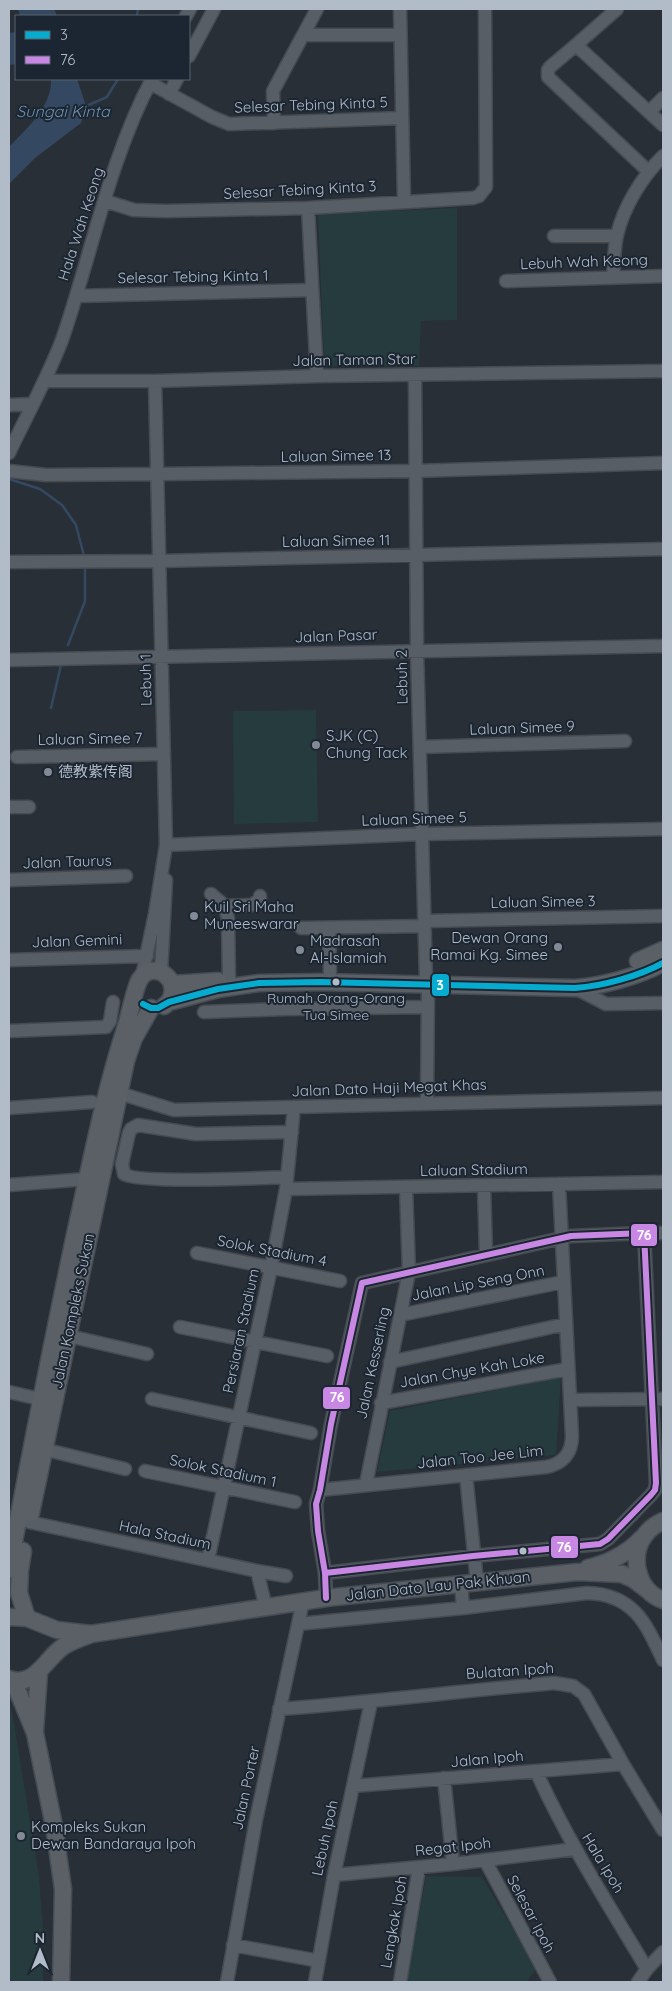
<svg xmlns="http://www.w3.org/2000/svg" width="672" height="1991" font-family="Quicksand,'Noto Sans SC',sans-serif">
<rect width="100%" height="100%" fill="#282f37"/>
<path fill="#253b3d" d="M457,208V320L421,321L419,366H329L324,360L318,214Z
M316,710L318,822L234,824L233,711Z
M561,1377L556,1455L377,1472L390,1411Z
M9,1704L12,1712L39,1876L43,1928V1982H9Z
M426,1876L482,1877L536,1968L527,1982H407Z"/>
<path fill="#344961" d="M18,9H54L57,16H20Z
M16,32V64L9,65V33Z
M51,79H77L86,106L81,123L35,158L9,184V147C27,128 52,107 51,79Z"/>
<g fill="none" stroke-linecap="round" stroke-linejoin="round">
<path stroke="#344961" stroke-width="2.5" d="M137,16L138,9
M84,107L107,97L118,79
M9,479L40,489L62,505L76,525L84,556
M68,645L85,601V568
M51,708L61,665"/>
<g stroke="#464b52" stroke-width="15">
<path id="minor" d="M400,9L404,201
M617,9L576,45L663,125
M186,16L190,9
M303,35H400
M576,45L550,67L548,70V77L648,171
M189,56L214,9
M150,83L212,117L229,124L402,118
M169,94L177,79
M649,112L663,98
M274,123L273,91L317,9
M105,201L134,210L166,211L308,208L473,198L479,196L486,187L485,9
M308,208L317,376
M554,236H617
M613,278C614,264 614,249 617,235C624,206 642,177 663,156
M506,281L663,276
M76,296L312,290
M415,375L417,650L426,979
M46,381H155L317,376L663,371
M9,405L32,404
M9,453C27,415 47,379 62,340C92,253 109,160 152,79
M9,471L46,475L158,474L415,471L663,463
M9,562L160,561L663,549
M9,660L663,646
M420,747L625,741
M17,757L164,754
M9,807H29
M166,845L422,834L663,829
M9,880L126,876
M211,894L225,906L228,919L229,980
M225,906L252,905L260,899V896
M424,921L663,916
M301,928L424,926
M329,928L330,976
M9,960L147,956
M161,973L166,880
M142,976L155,914L166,845L155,381
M575,988L606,1004L663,1003
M204,1012L284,1009L427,1007
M9,1031L106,1027L110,1021L113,1002
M119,1093L174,1110L663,1098
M427,1103L428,985
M9,1108L92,1102
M287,1177C263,1178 137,1184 124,1174L122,1164L129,1133L131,1129L138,1125L196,1134L292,1132
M9,1185L87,1179
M484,1186L486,1254
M286,1189L663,1182
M644,1233H663
M197,1253L340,1281
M400,1315L563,1282
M180,1327L327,1356
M69,1336L147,1354
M390,1362L566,1324
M9,1392L40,1399
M152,1399L311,1433
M570,1400L663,1399
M381,1403L568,1369
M43,1449L125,1469
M145,1471L295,1502
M466,1475L477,1582
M366,1484L409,1272L406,1187
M320,1490L546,1467C563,1464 572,1453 572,1436L559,1184
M29,1522L257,1571L266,1608
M208,1560L271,1268L286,1189L294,1107
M257,1571L286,1576
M325,1573L473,1556L600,1544L608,1539L651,1495L655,1490L656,1483L644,1233L571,1236L362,1283L331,1424L320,1490L316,1504L318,1531L325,1573L326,1598
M461,1584L463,1608
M298,1624L463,1608L587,1593C633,1594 646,1623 663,1660
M279,1709C371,1702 462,1691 554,1683L573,1686L584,1694L623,1764L663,1830
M536,1771C567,1840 608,1904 647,1969
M444,1778L453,1864
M353,1786L623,1764
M485,1860L550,1982
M334,1875L453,1864L575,1849
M233,1945L319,1961
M227,1982L256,1820L303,1601
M315,1982L334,1875L371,1702
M400,1982L419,1868
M638,1982L647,1969L663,1952"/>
</g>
<g stroke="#464c54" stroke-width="19">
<path id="major" d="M638,961L663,950
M173,984L218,981
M164,1006L169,1002L218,989L259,983L320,982L575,988C603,986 639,976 663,963
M31,1513L126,1061L134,1038L151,1008
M663,1521C656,1524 650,1528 645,1535C629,1556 637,1591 663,1600
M23,1551L20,1570L19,1593L27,1618
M588,1568C609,1563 627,1554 642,1538
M9,1569C29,1459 51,1349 74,1239C90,1167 104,1093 127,1023C130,1012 135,987 140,979C153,959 183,979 169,1002
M9,1617L27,1618L57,1630L91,1634L326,1598L577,1572L622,1574L633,1579L650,1592
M9,1679C33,1688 45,1661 60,1649C68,1642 79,1639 89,1635
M13,1680L35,1733L54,1826L63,1889L61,1982
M35,1731L39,1672"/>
</g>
<use href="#minor" stroke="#585e65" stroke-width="12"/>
<use href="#major" stroke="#5b6066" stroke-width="16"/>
<g stroke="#1b2632" stroke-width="10">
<path id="bus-1" d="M143,1004L151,1008H158L169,1002L218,989L259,983L320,982L575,988C603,986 639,976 663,963"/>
</g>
<g stroke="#1b2632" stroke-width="10">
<path id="bus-2" d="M325,1573L473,1556L600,1544L608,1539L651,1495L655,1490L656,1483L644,1233L571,1236L362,1283L331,1424L320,1490L316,1504L318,1531L325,1573L326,1598"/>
</g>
<use href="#bus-1" stroke="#06acd0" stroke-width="6"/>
<use href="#bus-2" stroke="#c787e3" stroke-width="6"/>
</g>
<g fill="#828b95" stroke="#1b2632" stroke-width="2">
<circle cx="316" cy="745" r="5"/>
<circle cx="48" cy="772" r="5"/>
<circle cx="194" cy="916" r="5"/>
<circle cx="558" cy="947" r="5"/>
<circle cx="300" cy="950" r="5"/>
<circle cx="21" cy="1836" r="5"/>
</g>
<g fill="#b2bcc8" stroke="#1b2632" stroke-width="2">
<circle cx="336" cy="982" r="4.5"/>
<circle cx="523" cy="1551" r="4.5"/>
</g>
<g text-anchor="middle" stroke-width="4" stroke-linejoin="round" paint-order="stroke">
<g font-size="14" fill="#b2bcc8" stroke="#1b2632">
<text x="336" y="1003">Rumah Orang-Orang<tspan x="336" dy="17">Tua Simee</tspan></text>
</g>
<g font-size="15" fill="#b2bcc8" stroke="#1b2632">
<text transform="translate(311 105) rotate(-2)" y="5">Selesar Tebing Kinta 5</text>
<text transform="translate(300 190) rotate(-3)" y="5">Selesar Tebing Kinta 3</text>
<text transform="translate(81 224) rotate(-72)" y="5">Hala Wah Keong</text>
<text transform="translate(584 262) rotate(-2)" y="5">Lebuh Wah Keong</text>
<text transform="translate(193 277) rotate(-1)" y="5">Selesar Tebing Kinta 1</text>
<text transform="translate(354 360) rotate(-1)" y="5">Jalan Taman Star</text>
<text transform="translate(336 456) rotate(-1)" y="5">Laluan Simee 13</text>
<text transform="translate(336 541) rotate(-1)" y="5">Laluan Simee 11</text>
<text transform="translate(336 636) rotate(-2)" y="5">Jalan Pasar</text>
<text transform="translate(402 677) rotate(-91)" y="5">Lebuh 2</text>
<text transform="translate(146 680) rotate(-91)" y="5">Lebuh 1</text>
<text transform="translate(522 728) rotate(-2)" y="5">Laluan Simee 9</text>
<text transform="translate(90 739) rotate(-1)" y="5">Laluan Simee 7</text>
<text transform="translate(414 819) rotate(-2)" y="5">Laluan Simee 5</text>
<text transform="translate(67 862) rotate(-2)" y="5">Jalan Taurus</text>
<text transform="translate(543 902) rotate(-1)" y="5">Laluan Simee 3</text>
<text transform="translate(77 941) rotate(-2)" y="5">Jalan Gemini</text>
<text transform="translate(389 1088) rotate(-2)" y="5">Jalan Dato Haji Megat Khas</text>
<text transform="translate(474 1170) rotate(-1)" y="5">Laluan Stadium</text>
<text transform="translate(272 1251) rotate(11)" y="5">Solok Stadium 4</text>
<text transform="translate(478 1283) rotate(-11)" y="5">Jalan Lip Seng Onn</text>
<text transform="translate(73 1311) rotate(-78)" y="5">Jalan Kompleks Sukan</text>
<text transform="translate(241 1331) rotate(-78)" y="5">Persiaran Stadium</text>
<text transform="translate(373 1363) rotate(-78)" y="5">Jalan Kesserling</text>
<text transform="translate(472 1370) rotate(-10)" y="5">Jalan Chye Kah Loke</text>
<text transform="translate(480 1457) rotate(-6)" y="5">Jalan Too Jee Lim</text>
<text transform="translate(223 1471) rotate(12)" y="5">Solok Stadium 1</text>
<text transform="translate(165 1535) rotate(12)" y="5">Hala Stadium</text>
<text transform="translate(438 1586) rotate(-6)" y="5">Jalan Dato Lau Pak Khuan</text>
<text transform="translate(510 1671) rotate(-4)" y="5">Bulatan Ipoh</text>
<text transform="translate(487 1759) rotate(-5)" y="5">Jalan Ipoh</text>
<text transform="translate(246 1788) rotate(-78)" y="5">Jalan Porter</text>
<text transform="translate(325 1838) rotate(-78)" y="5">Lebuh Ipoh</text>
<text transform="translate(453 1847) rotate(-6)" y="5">Regat Ipoh</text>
<text transform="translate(603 1863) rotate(59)" y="5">Hala Ipoh</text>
<text transform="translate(531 1914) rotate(62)" y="5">Selesar Ipoh</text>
<text transform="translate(394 1922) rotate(-80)" y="5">Lengkok Ipoh</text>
</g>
<g font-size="15" fill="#b2bcc8" stroke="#1b2632" text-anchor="start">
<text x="326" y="741">SJK (C)<tspan x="326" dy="17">Chung Tack</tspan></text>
<text x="58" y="777">德教紫传阁</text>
<text x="204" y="912">Kuil Sri Maha<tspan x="204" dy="17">Muneeswarar</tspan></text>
<text x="548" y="943" text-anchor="end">Dewan Orang<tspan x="548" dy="17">Ramai Kg. Simee</tspan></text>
<text x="310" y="946">Madrasah<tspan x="310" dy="17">Al-Islamiah</tspan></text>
<text x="31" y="1832">Kompleks Sukan<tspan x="31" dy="17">Dewan Bandaraya Ipoh</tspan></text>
</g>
<g font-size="16" font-style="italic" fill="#708fad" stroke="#1b2632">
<text x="63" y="117">Sungai Kinta</text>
</g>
</g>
<g stroke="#1b2632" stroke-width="2">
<rect x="431" y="973" width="19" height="24" rx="5" fill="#06acd0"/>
<rect x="630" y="1223" width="28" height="24" rx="5" fill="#c787e3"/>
<rect x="322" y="1386" width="29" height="24" rx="5" fill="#c787e3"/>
<rect x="550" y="1535" width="29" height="24" rx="5" fill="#c787e3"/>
</g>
<g font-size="14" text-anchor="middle" font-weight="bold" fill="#fff">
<text x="440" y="990">3</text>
<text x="644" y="1240">76</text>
<text x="337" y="1402">76</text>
<text x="564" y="1552">76</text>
</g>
<rect width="672" height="1991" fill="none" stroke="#b2bcc8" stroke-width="20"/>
<rect x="15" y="15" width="175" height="65" fill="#1b2632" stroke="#57626e"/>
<rect x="25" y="31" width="25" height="8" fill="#06acd0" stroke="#57626e"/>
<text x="60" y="40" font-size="15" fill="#b2bcc8">3</text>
<rect x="25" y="56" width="25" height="8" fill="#c787e3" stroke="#57626e"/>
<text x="60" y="65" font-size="15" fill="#b2bcc8">76</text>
<g transform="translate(40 1951)" stroke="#1b2632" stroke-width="4" paint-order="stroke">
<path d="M0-4L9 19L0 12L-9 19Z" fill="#b2bcc8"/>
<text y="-8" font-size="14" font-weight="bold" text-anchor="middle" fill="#b2bcc8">N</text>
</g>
</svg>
